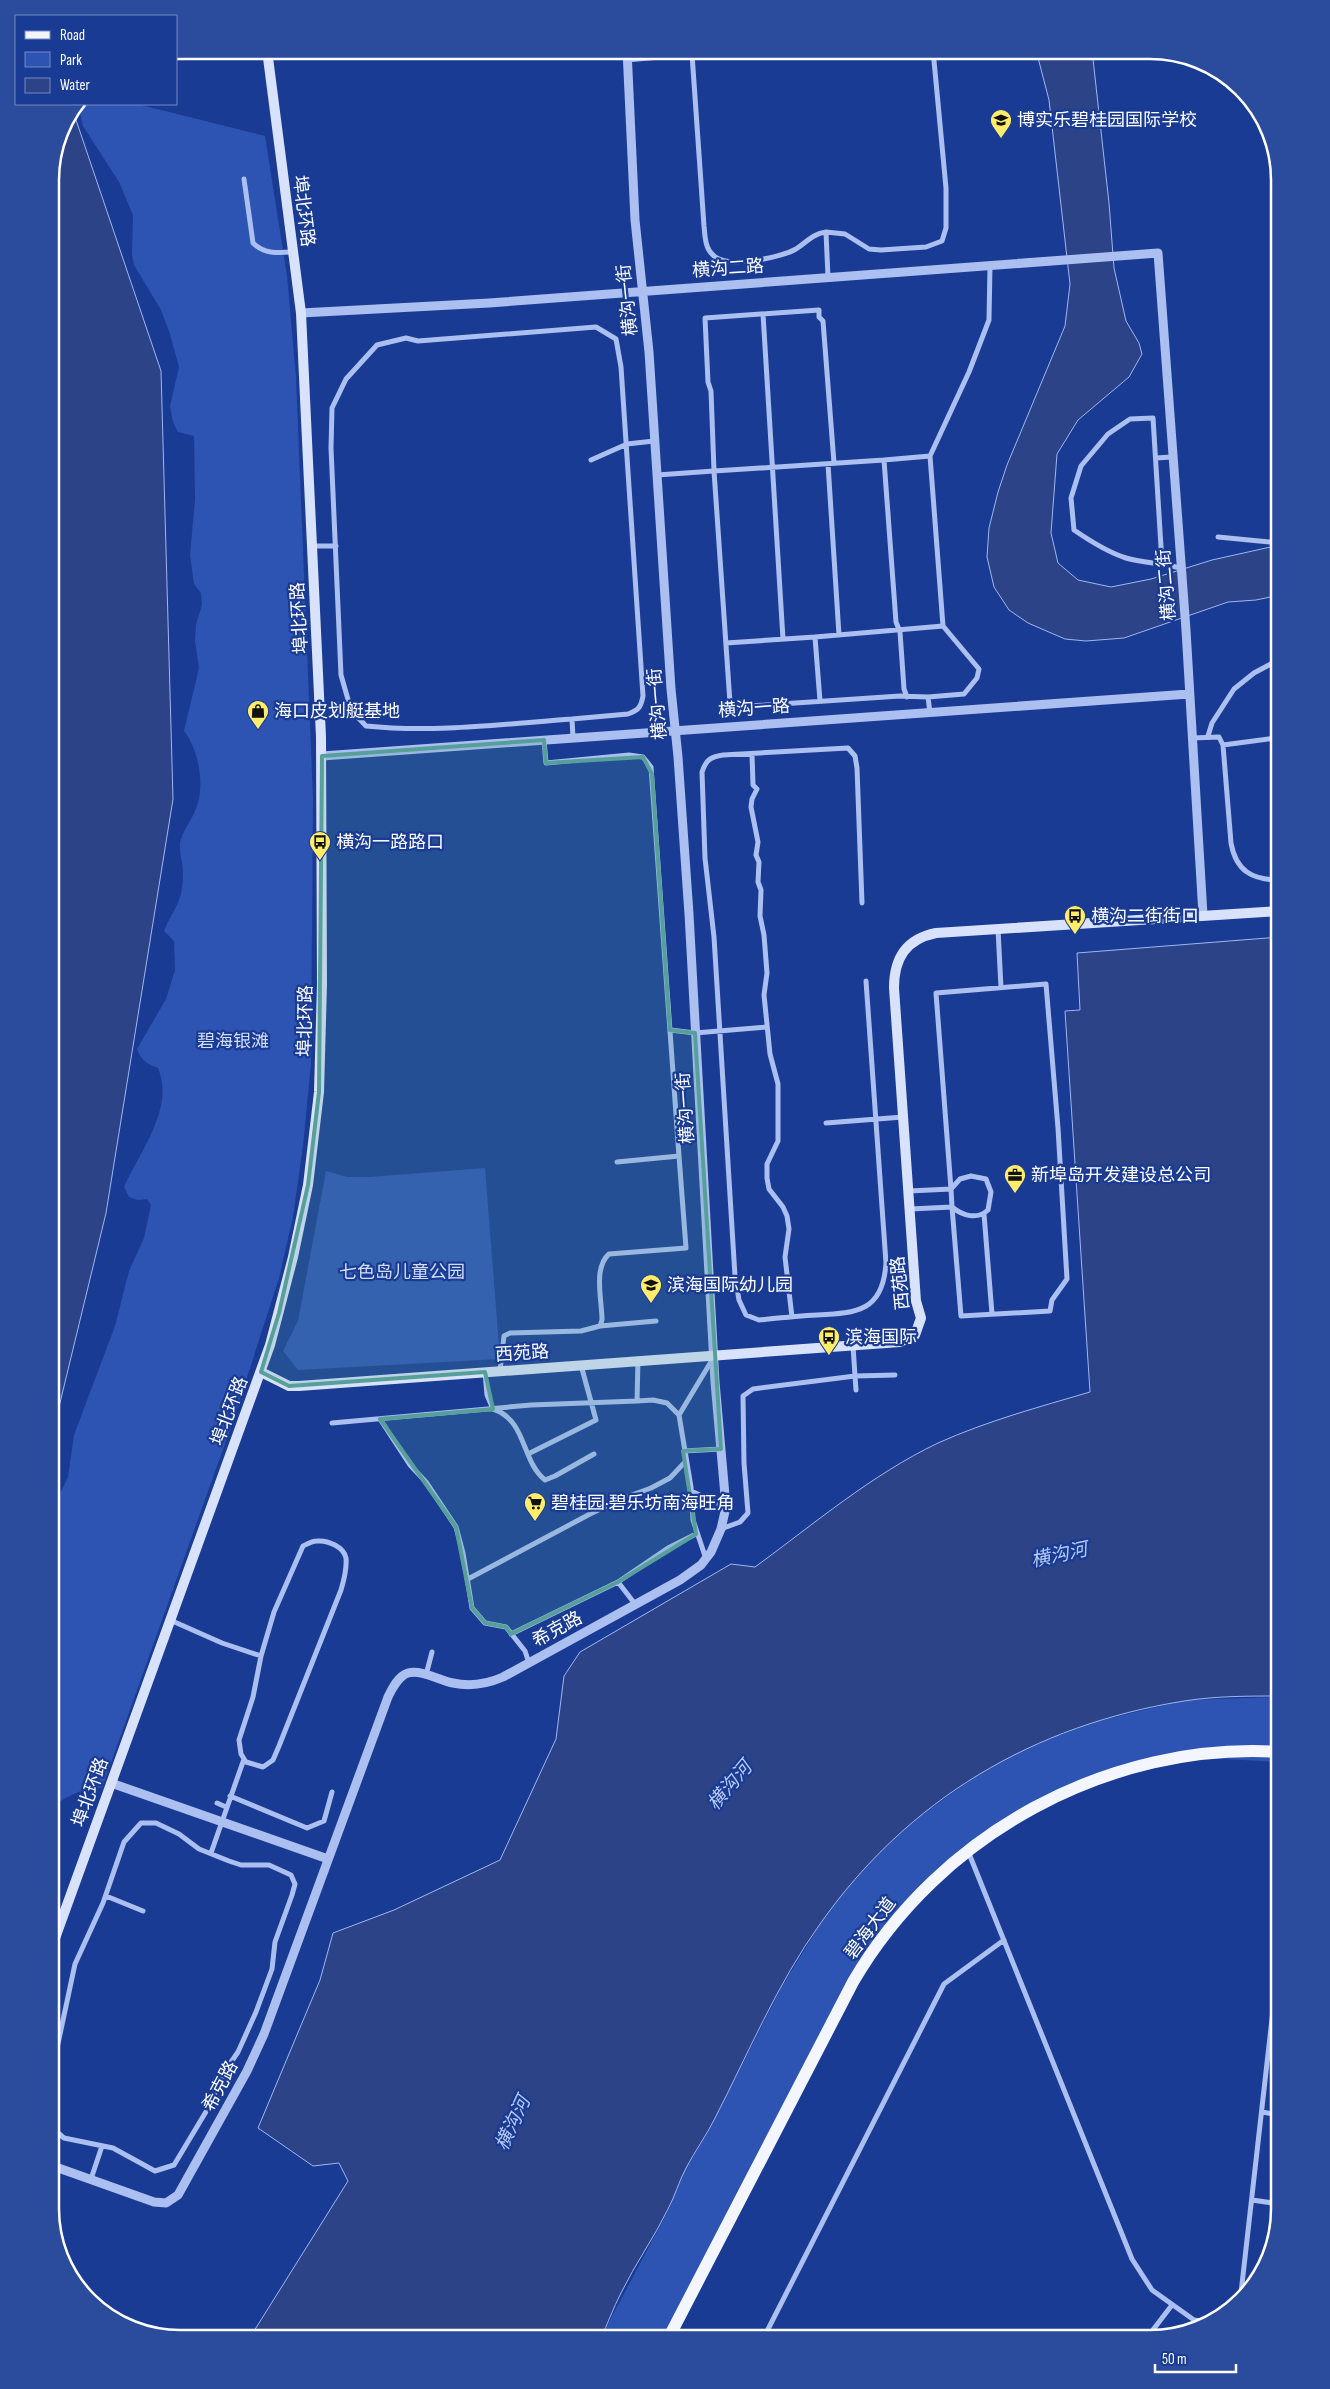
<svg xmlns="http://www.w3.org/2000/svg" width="1330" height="2389" font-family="'Sofia Sans Condensed','Noto Sans SC',sans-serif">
<rect width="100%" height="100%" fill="#193b94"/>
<path fill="#2d53b3" d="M78,104H137L265,136L287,276L296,377L313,798L311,1064L303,1146L293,1217L279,1278L231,1427L102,1788C84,1786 65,1799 50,1807V1515L68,1477L74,1435L115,1326L129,1271L144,1238L151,1205L147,1199L138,1200L129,1197L124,1187C140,1151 175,1108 158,1068C147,1064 141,1060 137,1049L166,999L175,970L174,941L164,931C174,907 183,903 183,873C183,863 179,853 180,843C182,832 191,821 195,811C206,788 199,750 184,731L199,668L195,641L196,624L202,605L201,593L194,584L190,555L195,499L194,436L178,432L173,422L170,406L179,367L170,334L161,310L134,265L132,255L133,215L119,182L83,126Z
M485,1168L500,1359L298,1370L283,1351L298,1321L326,1171L347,1177H370Z
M1280,1697V1762L1184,1757L1077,1787L942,1872L853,1982L668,2339H600L669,2209L685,2169L707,2134L781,1988L819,1926L837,1900L857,1875L886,1846L917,1818L990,1766L1024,1749L1094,1722L1186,1700Z"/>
<path fill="#2c4487" stroke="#9eb7f2" d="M1036,50H1092L1109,203L1114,268L1126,321L1139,343L1142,354L1129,377L1078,420L1057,454L1051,533L1058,563L1078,580L1111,587L1151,579L1212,560L1275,546L1280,563V595L1256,600L1228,602L1124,638L1086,641L1065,639L1028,623L1009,610L994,587L987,557L989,528L998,492L1007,465L1065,326L1070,284L1049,100Z
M73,111L161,371L173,799L106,1213L50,1444V172L60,130Z
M1280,937V1696C1248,1696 1216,1696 1184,1701C1034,1725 908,1799 820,1924C777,1984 748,2054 714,2120C706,2136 695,2151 686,2168C679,2181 675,2196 668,2209C654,2238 635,2264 621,2293C613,2308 608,2324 600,2339H249L348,2181L339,2163L313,2166L258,2128L320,1980L333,1933L394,1910L500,1860L556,1739L564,1676L580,1652L731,1564L755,1567C814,1524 871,1475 938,1443C987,1421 1039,1407 1090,1392L1065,1011L1080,1010L1077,953Z"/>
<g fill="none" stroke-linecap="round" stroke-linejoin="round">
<path stroke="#abbff0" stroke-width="5" d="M692,54L704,226C705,236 705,248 713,255C725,269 781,258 796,249C807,242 812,234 826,232
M627,60L692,54V50
M244,179L253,243C264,254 277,253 293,252
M828,277L826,232L845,234L869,249L881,250L926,247L942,241L946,228V188L933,50
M763,314L783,639
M1156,458L1172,457
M591,460L627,444L654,441
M884,460L930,456
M834,463L823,321L819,317V310L705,318L708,382L711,391L714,471L884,460L896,622L900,632L904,689L907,697
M828,464L839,635
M657,475L714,471L730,703L735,707L900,696L928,697
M1218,537L1280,543
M312,546H336
M1162,563L1153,418L1130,419L1108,434L1081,466L1071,498L1074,530C1090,541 1107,552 1126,558C1143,563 1163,563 1180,568
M726,643L815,637
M820,701L815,637L943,626
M930,713L928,697L964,694L977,678L979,669L943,626L930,456L969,372L989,320L990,266
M572,719L628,714C639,710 641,707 643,696L621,367L616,339L596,327L418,341L406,338L377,345L346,379L332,408L331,448L341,675L351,710L366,726C434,733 504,724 572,719L573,738
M1208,736L1212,723L1234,689L1254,673L1280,659
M1192,738L1219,737L1223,745L1231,843C1236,871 1252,880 1280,880
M544,740L546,763L629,755L643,757L651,767L679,1156
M1223,745L1276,738
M752,754L753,785L757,789L752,799L751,807L758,842L756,855L759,862L758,882L761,890L760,916L764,935L767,973L764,995L770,1054L778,1084V1141L767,1164V1178L769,1189L783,1207L787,1216L789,1229L785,1257L792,1317
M862,903L857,768L855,756L848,748L723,755C710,757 706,760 702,772L705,858L714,937L735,1276L739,1300L746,1315L759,1320C779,1318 798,1316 817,1315C858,1313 883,1311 886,1263L866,981
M998,929L1001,988
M670,1030L695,1033L766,1027
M826,1123L903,1117
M971,1176L986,1179L991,1192L988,1210C977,1220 963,1216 952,1207L951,1189L960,1179Z
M909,1191L951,1189L936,993L1046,984L1058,1128L1067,1279L1052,1300L1050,1311L961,1316L952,1207L910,1209
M984,1214L992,1314
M600,1326L656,1321
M500,1371L504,1336L510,1333L581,1331L600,1326L602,1320C602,1300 593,1268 609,1254L686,1248L679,1156L617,1162
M485,1372L487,1395L493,1409C527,1420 521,1461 545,1480L555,1476L594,1454
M856,1390L855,1376L895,1375
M637,1401L653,1400L667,1403L679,1415L691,1487L693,1520L706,1559
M679,1415L712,1360
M380,1419L410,1465L426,1482L456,1527L463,1553L472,1608L485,1623L506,1627L525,1651L529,1663
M332,1423L531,1405L637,1401L638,1360
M684,1451L721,1449
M528,1454L596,1420L581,1365
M691,1491L726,1507
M721,1529L740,1522L748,1513L744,1463L743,1396L753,1389L855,1376L853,1346
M468,1579L590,1514L621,1499L651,1488L670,1478L685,1462
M618,1582L635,1604
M170,1620L222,1643L261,1656L274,1612L303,1546C307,1544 312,1541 317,1541C328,1540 344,1547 346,1558C347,1569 344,1580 341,1590L279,1746L273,1760L263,1767L246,1762L241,1754L239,1740L253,1697L261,1656
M511,1634L618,1582L668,1548L696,1534
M426,1675L432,1652
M230,1796L307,1828L324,1821L332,1792
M217,1803L226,1807
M211,1853L244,1759
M970,1856L1132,2259L1152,2290L1194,2320L1209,2322
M106,1896L143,1911
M1280,2002L1275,2001L1280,1961
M1262,2112L1280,2115
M50,2126L64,2138L113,2148L155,2171L174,2165L207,2110L227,2068L238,2052L256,2012L272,1969L275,1942L292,1895L295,1884L291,1875L269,1865H241L229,1861L199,1849L179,1834L156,1823H141L124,1842L103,1903L75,1964L50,2081
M91,2179L102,2146
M1252,2200L1280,2204
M1244,2293H1241L1273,2010L1280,2011
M763,2339L944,1984L1004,1940
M1146,2339L1172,2305"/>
<path stroke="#abbff0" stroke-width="9" d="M301,313L489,303L1158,253L1186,630L1203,915
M322,756L1189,694
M111,1783L328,1859
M50,2165L154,2202L166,2203L178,2195L247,2071L264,2034L388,1697C392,1689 398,1676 408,1673C421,1669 441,1681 453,1683C471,1687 487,1684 503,1677L680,1580L701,1565L711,1552L721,1529L726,1507L715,1382L689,914L678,757L671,689L649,352L635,220L627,50"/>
<path stroke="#d9e2fb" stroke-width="10" d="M261,1372L289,1386H299L900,1342L915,1335L921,1318L916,1301L894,988C894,958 906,939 936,933L1280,911
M50,1952L270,1345L293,1257L308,1185L319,1092L322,984L321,737L301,313L267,50"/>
<path stroke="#f4f6ff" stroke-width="12" d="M668,2339L853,1982C939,1834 1109,1741 1280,1752"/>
</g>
<path fill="#579f9a" fill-opacity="0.2" stroke="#579f9a" stroke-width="4" stroke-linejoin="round" d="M544,740L546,763L643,757L652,774L670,1030L695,1033L721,1449L683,1451L696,1534L618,1582L511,1634L506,1627L485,1623L472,1608L456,1527L380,1419L493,1409L485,1372L289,1386L261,1372L279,1313L308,1185L319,1092L322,756Z"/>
<defs>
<g id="school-pin" transform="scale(1.125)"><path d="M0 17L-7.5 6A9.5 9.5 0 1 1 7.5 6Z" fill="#ffed6a" stroke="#193b94"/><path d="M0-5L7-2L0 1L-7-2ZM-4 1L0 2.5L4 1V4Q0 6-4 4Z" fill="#111"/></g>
<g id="shop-pin" transform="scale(1.125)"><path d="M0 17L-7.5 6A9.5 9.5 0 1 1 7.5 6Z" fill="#ffed6a" stroke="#193b94"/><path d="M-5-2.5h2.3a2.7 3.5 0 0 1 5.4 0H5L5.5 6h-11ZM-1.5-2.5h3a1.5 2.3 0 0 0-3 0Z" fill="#111"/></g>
<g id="bus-pin" transform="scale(1.125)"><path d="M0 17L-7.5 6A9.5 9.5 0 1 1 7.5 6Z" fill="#ffed6a" stroke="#193b94"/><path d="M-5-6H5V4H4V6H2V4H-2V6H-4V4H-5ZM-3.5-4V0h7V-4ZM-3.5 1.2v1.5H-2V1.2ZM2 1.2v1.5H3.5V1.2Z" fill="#111"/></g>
<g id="office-pin" transform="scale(1.125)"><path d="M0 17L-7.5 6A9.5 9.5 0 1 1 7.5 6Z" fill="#ffed6a" stroke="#193b94"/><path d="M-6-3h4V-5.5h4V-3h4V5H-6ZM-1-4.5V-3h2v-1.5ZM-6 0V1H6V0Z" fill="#111"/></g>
<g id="supermarket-pin" transform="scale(1.125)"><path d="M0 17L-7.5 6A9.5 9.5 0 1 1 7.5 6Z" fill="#ffed6a" stroke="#193b94"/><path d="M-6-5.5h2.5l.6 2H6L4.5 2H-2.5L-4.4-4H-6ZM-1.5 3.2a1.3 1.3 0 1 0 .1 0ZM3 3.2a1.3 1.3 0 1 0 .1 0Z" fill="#111"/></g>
</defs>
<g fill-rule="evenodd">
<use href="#school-pin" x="1001" y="120"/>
<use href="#shop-pin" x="258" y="711"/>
<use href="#bus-pin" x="320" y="842"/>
<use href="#bus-pin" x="1075" y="916"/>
<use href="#office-pin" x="1015" y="1175"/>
<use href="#school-pin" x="651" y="1285"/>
<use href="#bus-pin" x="829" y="1337"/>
<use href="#supermarket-pin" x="535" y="1503"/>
</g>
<g text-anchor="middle" stroke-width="4.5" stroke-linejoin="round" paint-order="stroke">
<g font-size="18" fill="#fff" stroke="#193b94" text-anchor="start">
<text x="1017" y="126">博实乐碧桂园国际学校</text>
<text x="274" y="717">海口皮划艇基地</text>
<text x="336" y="848">横沟一路路口</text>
<text x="1091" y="922">横沟二街街口</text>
<text x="1031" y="1181">新埠岛开发建设总公司</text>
<text x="667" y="1291">滨海国际幼儿园</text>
<text x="845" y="1343">滨海国际</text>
<text x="551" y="1509">碧桂园·碧乐坊南海旺角</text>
</g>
<g font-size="18" fill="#fff" stroke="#193b94">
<text transform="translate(304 211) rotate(83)" y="6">埠北环路</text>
<text transform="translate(728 268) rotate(-4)" y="6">横沟二路</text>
<text transform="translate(627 300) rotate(-96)" y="6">横沟一街</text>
<text transform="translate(1166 585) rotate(-95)" y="6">横沟二街</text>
<text transform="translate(299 618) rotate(-93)" y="6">埠北环路</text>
<text transform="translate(657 704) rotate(-95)" y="6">横沟一街</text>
<text transform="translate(754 708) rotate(-4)" y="6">横沟一路</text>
<text transform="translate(305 1021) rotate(-89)" y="6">埠北环路</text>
<text transform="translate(685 1108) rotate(-94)" y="6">横沟一街</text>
<text transform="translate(900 1283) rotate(-96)" y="6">西苑路</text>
<text transform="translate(522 1353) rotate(-4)" y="6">西苑路</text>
<text transform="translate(229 1411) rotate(-69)" y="6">埠北环路</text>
<text transform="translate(557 1629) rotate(-29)" y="6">希克路</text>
<text transform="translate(90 1792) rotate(-70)" y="6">埠北环路</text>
<text transform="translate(870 1928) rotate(-53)" y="6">碧海大道</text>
<text transform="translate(220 2086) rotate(-62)" y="6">希克路</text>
</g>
<g font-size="18" fill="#d2ddfb" stroke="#193b94">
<text x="233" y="1047">碧海银滩</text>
<text x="402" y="1278">七色岛儿童公园</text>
</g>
<g font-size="19" font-style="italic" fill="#b7caf7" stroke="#193b94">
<text transform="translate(1059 1554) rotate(-12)" y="7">横沟河</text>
<text transform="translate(729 1785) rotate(-50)" y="7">横沟河</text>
<text transform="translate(512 2123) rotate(-65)" y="7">横沟河</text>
</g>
</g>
<path d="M0 0H1330V2389H0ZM180 59H1150A121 121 0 0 1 1271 180V2209A121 121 0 0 1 1150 2330H180A121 121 0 0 1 59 2209V180A121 121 0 0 1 180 59Z" fill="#2b4b9d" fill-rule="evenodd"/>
<path fill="none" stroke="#fff" stroke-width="2.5" d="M180 59H1150A121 121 0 0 1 1271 180V2209A121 121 0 0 1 1150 2330H180A121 121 0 0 1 59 2209V180A121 121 0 0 1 180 59Z"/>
<rect x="15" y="15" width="162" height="90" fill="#193b94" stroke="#7589bf"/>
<rect x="25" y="31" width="25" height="8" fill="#f4f6ff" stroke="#7589bf"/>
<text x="60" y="40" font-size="15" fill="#ffffff">Road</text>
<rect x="25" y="52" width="25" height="15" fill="#2d53b3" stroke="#7589bf"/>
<text x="60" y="65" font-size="15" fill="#ffffff">Park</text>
<rect x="25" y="78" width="25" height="15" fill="#2c4487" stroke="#7589bf"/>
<text x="60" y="90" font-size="15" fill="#ffffff">Water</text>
<path d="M1155 2364v8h81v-8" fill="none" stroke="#ffffff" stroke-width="2.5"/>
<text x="1162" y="2364" font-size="15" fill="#ffffff" stroke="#193b94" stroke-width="4" paint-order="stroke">50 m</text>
</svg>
